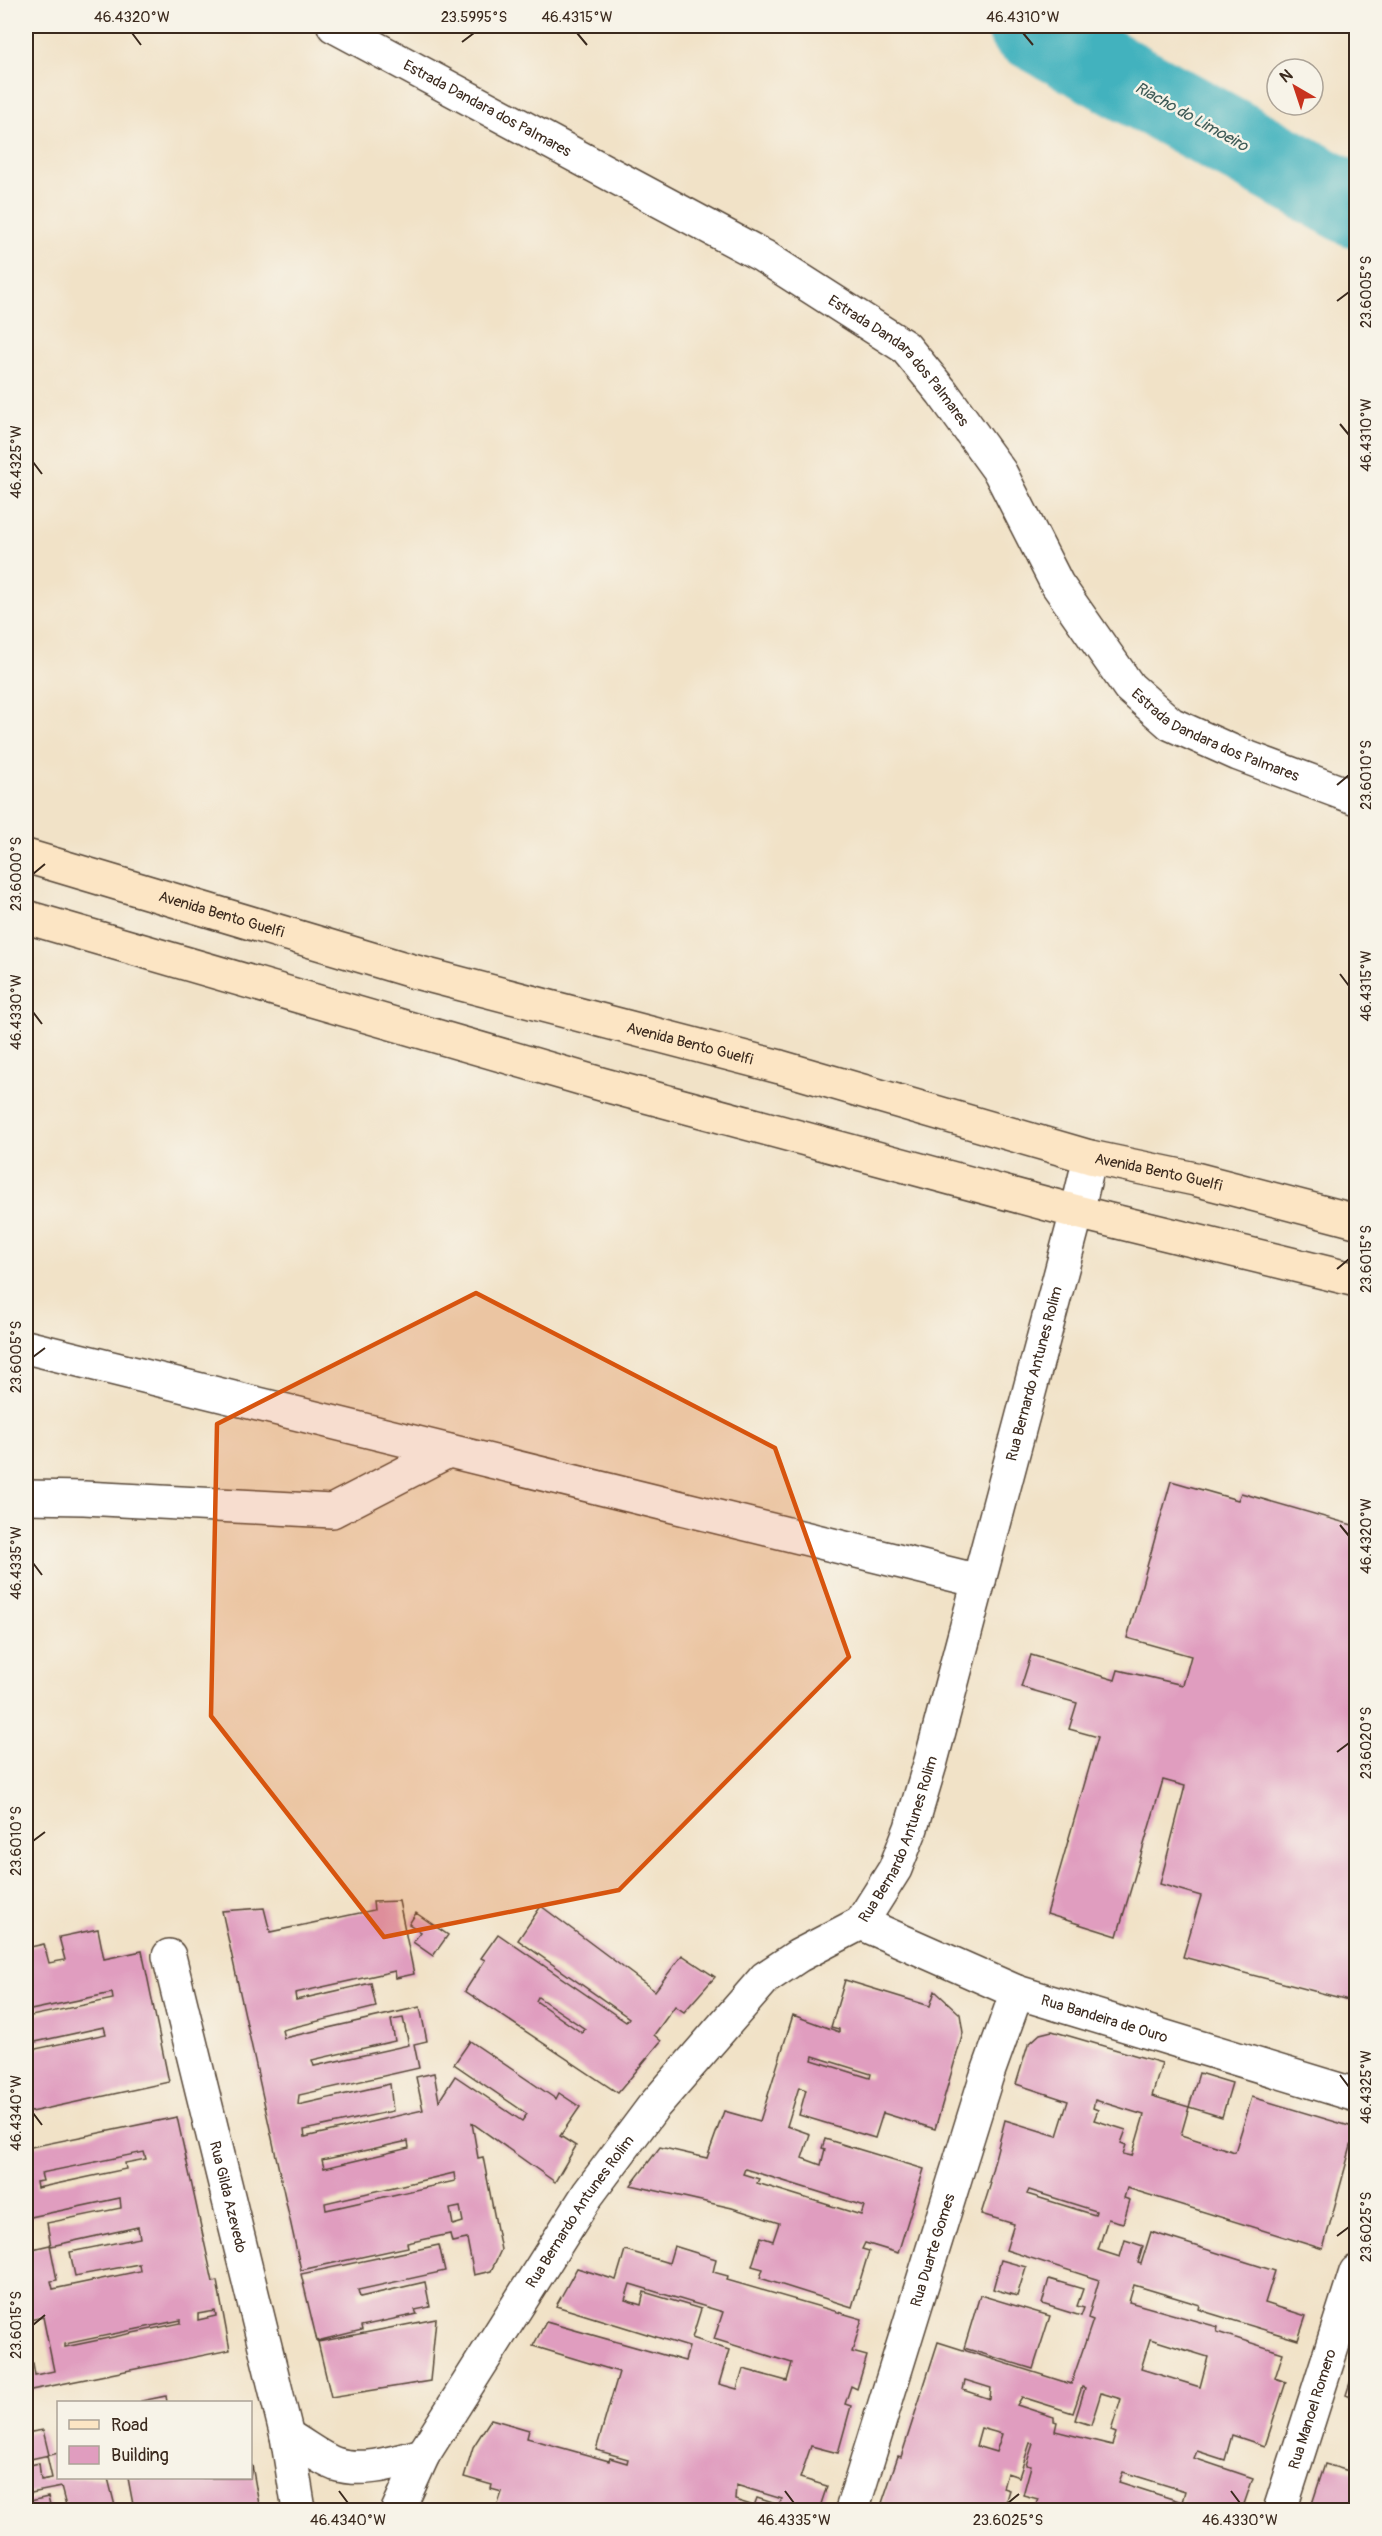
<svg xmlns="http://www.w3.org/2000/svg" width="1382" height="2536" font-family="Pangolin,sans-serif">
<rect width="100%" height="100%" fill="#f7f3e8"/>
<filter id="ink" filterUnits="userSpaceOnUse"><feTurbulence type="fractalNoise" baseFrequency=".0167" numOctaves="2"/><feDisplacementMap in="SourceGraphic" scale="12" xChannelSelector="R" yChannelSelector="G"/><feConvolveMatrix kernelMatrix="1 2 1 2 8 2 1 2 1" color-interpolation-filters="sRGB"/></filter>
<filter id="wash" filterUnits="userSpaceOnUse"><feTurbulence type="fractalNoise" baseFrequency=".008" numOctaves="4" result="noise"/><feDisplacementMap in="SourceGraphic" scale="24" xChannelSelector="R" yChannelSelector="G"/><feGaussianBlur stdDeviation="1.35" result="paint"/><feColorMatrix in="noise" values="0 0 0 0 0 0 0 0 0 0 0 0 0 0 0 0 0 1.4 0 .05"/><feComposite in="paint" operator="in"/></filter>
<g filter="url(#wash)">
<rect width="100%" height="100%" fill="#f1e2c7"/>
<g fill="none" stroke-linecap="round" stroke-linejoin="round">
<path stroke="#43b2be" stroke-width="81" d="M1027,26L1356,207"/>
</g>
<g id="blocks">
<path fill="#e09dbf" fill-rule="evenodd" d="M1171,1481L1238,1500L1241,1493L1356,1526V2002L1183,1957L1201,1896L1160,1884L1185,1786L1163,1780L1117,1936L1047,1914L1098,1737L1069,1729L1077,1703L1021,1687L1031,1655L1115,1680L1118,1670L1183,1685L1191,1656L1127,1638Z
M399,1901L414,1974L396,1978L395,1971L295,1993L296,2000L371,1983L376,2007L282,2030L284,2038L420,2007L427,2041L414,2044L419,2068L299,2095L298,2105L390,2084L393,2111L304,2130L305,2137L423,2110L416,2077L434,2073L439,2101L455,2076L522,2121L527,2114L454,2064L470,2041L556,2099L559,2093L580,2107L560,2136L576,2146L555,2182L472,2123L478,2158L483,2157L501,2250L491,2271L474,2275L467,2239L452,2242L450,2234L407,2243L408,2247L301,2270L222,1911L264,1908L270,1932L374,1910L373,1902ZM403,2018L409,2045L314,2066L312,2060L395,2041L391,2020ZM408,2141L409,2148L324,2168L322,2160ZM454,2173L455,2181L326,2210L325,2203ZM460,2207L463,2222L453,2225L450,2209Z
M541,1906L655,1991L682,1955L715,1977L684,2012L675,2006L654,2035L661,2041L618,2093L465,1991L485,1960L481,1958L498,1934L626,2022L629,2018L518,1940ZM538,1997L585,2029L582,2033L536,2001Z
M416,1913L448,1935L433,1956L413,1942L421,1932L409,1924Z
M98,1929L104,1959L142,1951L169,2082L26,2113V2051L106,2034L104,2027L26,2044V2017L113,1999L112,1993L26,2011V1948L44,1944L49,1963L65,1960L59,1937Z
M845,1980L930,2006L935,1991L960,2014L963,2033L935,2129L883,2113L875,2138L799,2115L806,2090L799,2087L787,2126L810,2134L802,2158L821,2165L825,2149L822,2148L825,2139L924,2169L898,2253L865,2243L862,2249L869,2251L852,2307L760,2278L763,2269L752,2266L761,2237L773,2241L779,2223L732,2208L631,2185L660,2147L707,2158L724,2111L760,2121L793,2015L839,2032V2029L831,2027ZM813,2056L871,2074L870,2078L812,2060ZM745,2169L864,2206L861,2215L757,2183L759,2179L743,2174Z
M1052,2031L1162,2063L1152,2096L1189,2107L1181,2135L1235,2152L1252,2097L1356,2128L1323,2249L1127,2188L1124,2198L1130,2200L1123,2223L1108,2219L1098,2250L1120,2257L1125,2240L1143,2246L1138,2263L1141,2264L1151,2232L1275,2271L1265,2303L1306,2316L1298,2340L1206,2312L1199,2309L1200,2305L1134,2285L1129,2302L1218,2327L1217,2332L1283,2353L1275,2378L1286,2382L1265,2446L1232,2435L1225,2460L1197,2451L1194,2458L1253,2478L1242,2510H1034L1038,2499L1023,2495L1031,2466L1026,2465L1033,2444L1030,2443L1019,2477L1007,2473L1003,2488L1009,2490L1003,2510H922L914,2508L913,2510H884L886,2504L882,2503L898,2456L901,2457L938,2342L1071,2384L1093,2320L1088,2318L1099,2280L1006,2250L1014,2224L981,2214L991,2183L989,2182L1005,2120L1057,2136L1068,2101L1016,2084L1028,2045L1040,2034ZM1095,2100L1144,2115L1132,2156L1123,2154L1126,2145L1121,2143L1126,2130L1094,2120L1098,2110L1093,2108ZM1029,2190L1096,2211L1095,2215L1027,2194ZM1150,2339L1208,2357L1200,2387L1141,2369ZM965,2380L991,2388L990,2399L963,2390ZM1082,2387L1085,2388L1075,2420L1091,2425L1101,2393L1121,2399L1111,2431L1116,2433L1112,2445L1055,2431L1057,2422L1054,2421V2417L1017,2405L1022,2397L1073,2413ZM981,2428L1002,2434L996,2452L976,2446ZM1123,2472L1185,2491L1182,2502L1119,2482Z
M1199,2073L1232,2083L1222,2117L1189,2107Z
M177,2117L213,2282L217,2281L230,2350L26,2391V2364L33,2363L35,2375L54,2371L43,2317L26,2321V2243L28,2250L50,2245L57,2280L51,2281L53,2289L140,2271L139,2264L75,2276L70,2252L140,2238L138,2227L51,2246L47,2223L121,2208L120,2198L26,2218V2148ZM144,2152L146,2159L125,2163L126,2169L37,2188L36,2182L43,2181L41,2173ZM215,2311L216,2316L198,2320V2314ZM181,2320V2323L65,2347V2344Z
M439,2245L445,2271L358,2290L360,2297L425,2282L430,2307L415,2310L417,2314L361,2326L362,2330L317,2341L301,2274Z
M674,2246L716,2259L713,2272L728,2276L727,2280L862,2319L852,2352L867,2356L857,2389L851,2386L845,2404L851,2406L838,2453L811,2446L800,2478L827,2486L819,2510H496L502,2492L491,2489L492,2485L464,2477L473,2447L491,2419L529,2430L527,2438L609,2461L610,2458L627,2463L628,2459L596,2450L619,2372L533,2346L546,2322L685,2361L689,2347L556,2306L577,2268L616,2280L625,2250L669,2263ZM630,2284L723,2312L714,2339L792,2363L787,2381L743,2369L737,2389L719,2384L729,2350L692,2338L701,2309L644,2292L641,2305L625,2300ZM736,2485L782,2499L779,2505L757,2498L754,2506L735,2500Z
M1001,2260L1026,2267L1017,2296L993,2289Z
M1049,2279L1083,2289L1077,2306L1084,2308L1081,2316L1042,2304Z
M980,2295L1050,2316L1033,2369L964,2348Z
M436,2319L430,2381L331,2397L318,2342Z
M1356,2364V2399L1346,2395Z
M166,2396L167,2402H141V2401Z
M43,2430L49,2455L26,2460V2433Z
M58,2453V2478H108L116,2510H67L61,2487L26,2494V2466L39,2463L41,2480L52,2478L47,2456Z
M1325,2464L1356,2473V2510H1310Z
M252,2465L260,2510H134L128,2478H250Z
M48,2497L51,2510H26V2502Z"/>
</g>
</g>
<g filter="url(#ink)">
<use href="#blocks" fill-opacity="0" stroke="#564637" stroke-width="1.5"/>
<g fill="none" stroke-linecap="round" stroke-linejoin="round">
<g stroke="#564637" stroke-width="36">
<g id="street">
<path id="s1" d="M334,26L763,256L905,347L942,392L1000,472L1057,584L1129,687L1171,724L1238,754L1356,798"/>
<path d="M26,1347L979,1581"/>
<path d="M26,1497L84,1498L332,1511L448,1451"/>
<path id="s2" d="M861,1923L1017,1992L1356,2095"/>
<path id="s3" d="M169,1956L287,2436L299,2510"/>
<path d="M287,2436C302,2444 319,2458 335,2464C363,2473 396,2462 423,2455"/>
<path id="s4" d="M398,2510L423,2455L588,2194L653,2107L765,1978L798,1956L861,1923L895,1869L911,1828L931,1761L1077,1212L1090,1157"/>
<path id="s5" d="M852,2510L986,2078L1017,1992"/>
<path id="s6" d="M1280,2510L1356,2272"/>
</g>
</g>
<g stroke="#564637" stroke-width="36">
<g id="secondary">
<path id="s7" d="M26,856L412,971L780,1067L1090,1157L1195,1179L1356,1221"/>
<path d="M26,917L601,1084L1077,1212L1356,1280"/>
</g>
</g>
<use href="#street" stroke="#fff" stroke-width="33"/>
<use href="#secondary" stroke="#fce5c4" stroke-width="33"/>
</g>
</g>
<path fill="#d7540e" fill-opacity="0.2" stroke="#d7540e" stroke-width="4.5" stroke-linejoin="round" d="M476,1293L775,1448L849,1657L619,1890L384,1937L211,1716L217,1424Z"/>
<path fill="none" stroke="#3b2a1e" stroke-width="2" d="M132,33L141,45M577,33L587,45M1023,33L1033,45M462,42L474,33M1337,301L1349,292M1340,424L1349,435M33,462L42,474M1337,785L1349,775M33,874L45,864M1340,974L1349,986M33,1012L42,1024M1337,1269L1349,1259M33,1357L45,1348M1340,1525L1349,1536M33,1563L42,1575M1337,1752L1349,1743M33,1841L45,1832M1340,2075L1349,2087M33,2113L42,2125M1337,2236L1349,2227M33,2325L45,2315M339,2491L348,2503M785,2491L794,2503M1231,2491L1240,2503M1008,2503L1019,2494"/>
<g text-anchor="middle" stroke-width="5" stroke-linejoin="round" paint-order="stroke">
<g font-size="15" fill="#3b2a1e" stroke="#f7f3e8">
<text dy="5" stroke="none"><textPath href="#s1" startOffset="174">Estrada Dandara dos Palmares</textPath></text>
<text dy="5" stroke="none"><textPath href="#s1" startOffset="660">Estrada Dandara dos Palmares</textPath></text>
<text dy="5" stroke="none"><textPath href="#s1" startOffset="1164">Estrada Dandara dos Palmares</textPath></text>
<text dy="5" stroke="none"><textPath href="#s7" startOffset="204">Avenida Bento Guelfi</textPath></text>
<text dy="5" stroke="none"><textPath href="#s7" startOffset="690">Avenida Bento Guelfi</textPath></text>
<text dy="5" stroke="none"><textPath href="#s7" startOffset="1176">Avenida Bento Guelfi</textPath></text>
<text dy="5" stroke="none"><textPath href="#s4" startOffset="1338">Rua Bernardo Antunes Rolim</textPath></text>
<text dy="5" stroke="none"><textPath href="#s4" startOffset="852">Rua Bernardo Antunes Rolim</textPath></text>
<text dy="5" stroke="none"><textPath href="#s2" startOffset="262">Rua Bandeira de Ouro</textPath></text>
<text dy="5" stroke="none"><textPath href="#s3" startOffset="248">Rua Gilda Azevedo</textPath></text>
<text dy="5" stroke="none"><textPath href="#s4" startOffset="350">Rua Bernardo Antunes Rolim</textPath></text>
<text dy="5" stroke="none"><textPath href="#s5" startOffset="272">Rua Duarte Gomes</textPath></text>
<text dy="5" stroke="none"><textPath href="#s6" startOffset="106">Rua Manoel Romero</textPath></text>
</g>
<g font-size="16" font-style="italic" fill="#3e5a56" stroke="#f7f3e8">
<text transform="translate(1192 116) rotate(29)" y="6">Riacho do Limoeiro</text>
</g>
</g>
<rect width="1382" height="2536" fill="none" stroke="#f7f3e8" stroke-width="66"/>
<rect x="57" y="2401" width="195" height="78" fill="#f7f3e8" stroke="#aca397" stroke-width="1.5"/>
<rect x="69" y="2420" width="30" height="9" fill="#fce5c4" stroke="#aca397" stroke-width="1.5"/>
<text x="111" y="2431" font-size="18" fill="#3b2a1e">Road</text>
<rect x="69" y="2446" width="30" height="18" fill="#e09dbf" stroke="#aca397" stroke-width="1.5"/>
<text x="111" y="2461" font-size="18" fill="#3b2a1e">Building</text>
<g transform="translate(1295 87) rotate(321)"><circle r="28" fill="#f7f3e8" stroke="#aca397" stroke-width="1.5"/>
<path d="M0-4.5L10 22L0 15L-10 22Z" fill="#c8321e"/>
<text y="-9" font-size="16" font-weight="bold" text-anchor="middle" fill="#3b2a1e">N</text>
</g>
<rect x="33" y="33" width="1316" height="2470" fill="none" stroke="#3b2a1e" stroke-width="2"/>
<g font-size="15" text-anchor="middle" fill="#3b2a1e">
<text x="132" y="22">46.4320°W</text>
<text x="474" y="22">23.5995°S</text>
<text x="577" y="22">46.4315°W</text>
<text x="1023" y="22">46.4310°W</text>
<text transform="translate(1366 292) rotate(-90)" y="5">23.6005°S</text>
<text transform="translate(1366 435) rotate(-90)" y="5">46.4310°W</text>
<text transform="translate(16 462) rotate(-90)" y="5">46.4325°W</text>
<text transform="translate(1366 775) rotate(-90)" y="5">23.6010°S</text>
<text transform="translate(16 874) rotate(-90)" y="5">23.6000°S</text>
<text transform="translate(1366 986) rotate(-90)" y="5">46.4315°W</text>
<text transform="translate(16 1012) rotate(-90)" y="5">46.4330°W</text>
<text transform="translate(1366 1259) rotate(-90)" y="5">23.6015°S</text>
<text transform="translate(16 1357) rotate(-90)" y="5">23.6005°S</text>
<text transform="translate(1366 1536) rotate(-90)" y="5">46.4320°W</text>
<text transform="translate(16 1563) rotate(-90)" y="5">46.4335°W</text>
<text transform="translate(1366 1743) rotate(-90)" y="5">23.6020°S</text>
<text transform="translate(16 1841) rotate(-90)" y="5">23.6010°S</text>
<text transform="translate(1366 2087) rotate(-90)" y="5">46.4325°W</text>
<text transform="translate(16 2113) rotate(-90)" y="5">46.4340°W</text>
<text transform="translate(1366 2227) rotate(-90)" y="5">23.6025°S</text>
<text transform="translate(16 2325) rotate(-90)" y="5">23.6015°S</text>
<text x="348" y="2525">46.4340°W</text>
<text x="794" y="2525">46.4335°W</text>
<text x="1008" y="2525">23.6025°S</text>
<text x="1240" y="2525">46.4330°W</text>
</g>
</svg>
